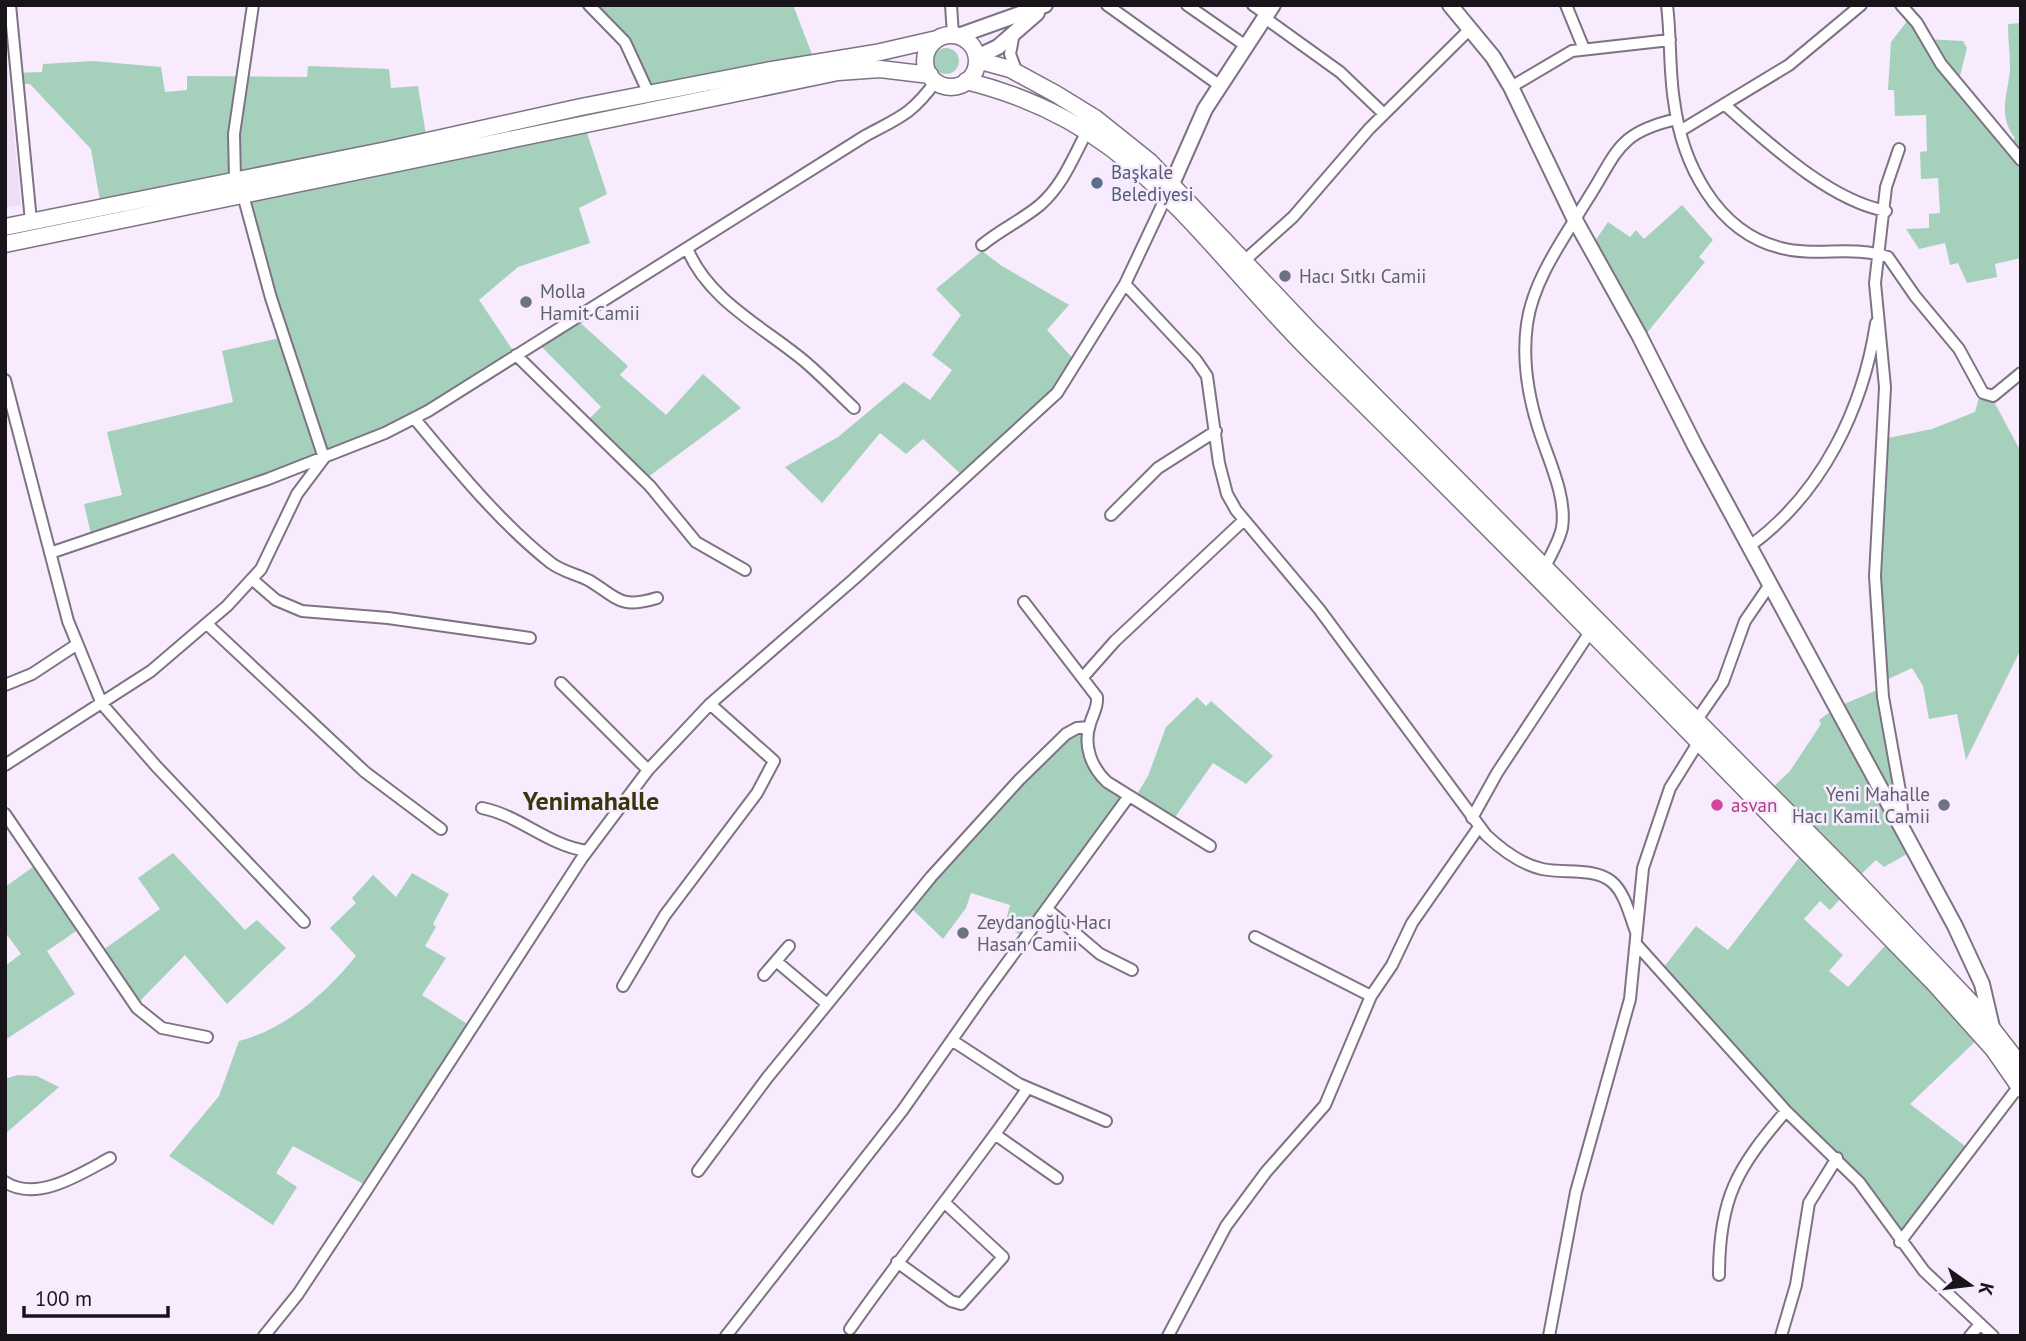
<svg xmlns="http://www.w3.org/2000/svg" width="2026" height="1341" font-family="'PT Sans',sans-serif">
<rect width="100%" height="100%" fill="#f8ebfe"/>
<path fill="#f0def7" d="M5,43L21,205L5,208Z"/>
<path fill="#a5d1bc" d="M589,5H793L815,62L649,94L637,65Z
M1911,16L1926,39L1963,41L1967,48L1958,84L2008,145L2015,138C1997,115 2008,95 2010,69C2010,54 2008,39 2008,24L2021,23V258L1995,264L1997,277L1967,283L1958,263L1950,265L1945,243L1919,249L1906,229L1929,228V214L1940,213L1938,178L1921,179L1920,152L1927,151L1926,115L1895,116L1894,90H1888L1891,42Z
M933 61a13 13 0 1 1 26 0a13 13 0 1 1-26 0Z
M93,61L161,67L165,92L187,90V76L307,77L308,66L389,69L391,88L418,86L427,141L101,207L91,149L30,84H16L15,73L42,72L43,64Z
M584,124L607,194L579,208L590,243L518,267L479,300L516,355L385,433L92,539L84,504L122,495L107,432L233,402L222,351L284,337L243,195Z
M1682,205L1713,240L1699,257L1705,262L1641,340L1590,248L1608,222L1630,237L1636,230L1644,239Z
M982,251L1002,266L1069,305L1047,330L1077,363L1057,393L963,476L923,439L906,454L880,433L822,503L785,467L838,437L904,382L930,400L952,370L932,355L961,315L936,289Z
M575,318L628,366L620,375L666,415L703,374L741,408L644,480L585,423L601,407L537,342Z
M1981,390L1991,396L2021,452V649L1966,760L1957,714L1929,719L1923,686L1912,668L1882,682L1878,631L1883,439L1932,429L1975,412Z
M1882,688L1914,850L1884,867L1876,860L1855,880L1768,792L1790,771L1821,724L1819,720L1837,707Z
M1197,697L1206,706L1211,701L1273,756L1246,784L1213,763L1171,823L1134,799L1148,776L1166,727Z
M1082,727L1093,763L1129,796L1024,938L1005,924L1010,905L971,893L966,908L943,939L908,905L1019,780Z
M1805,850L1846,893L1830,910L1820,901L1804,919L1843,955L1829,971L1848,987L1891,939L1982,1035L1910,1104L1969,1149L1900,1242L1875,1204L1660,972L1696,926L1728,950Z
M173,853L245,930L257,920L286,948L227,1004L185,955L135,1006L99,953L160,909L138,878Z
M40,862L82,927L47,951L75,994L5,1040V966L21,954L5,932V887Z
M412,873L449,894L433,924L436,927L425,946L446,958L422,995L472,1027L369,1187L293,1146L276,1173L297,1187L273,1225L169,1156L219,1096L239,1041C286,1029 326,993 356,956L330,928L356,903L352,898L373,875L396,897Z
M17,1075L37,1076L59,1087L5,1134V1079Z"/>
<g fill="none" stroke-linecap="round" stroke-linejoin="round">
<g stroke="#7e7384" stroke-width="14">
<path id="minor" d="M10,5L31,221
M589,5L625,42L649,94
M951,5L953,35
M1107,5L1219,85
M1187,5L1246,46
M1253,5L1267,15
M1566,5L1584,49
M1667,5C1671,37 1669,70 1674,101C1682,163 1716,232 1781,248C1816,257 1854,245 1888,257L1915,296L1959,349L1983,393L1993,396L2021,373
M1901,5L1917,23L1941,64L2021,160
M1265,18L1340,72L1384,114
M1014,33L1010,54L1017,73
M1511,87L1572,51L1670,40
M1725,105C1769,143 1828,200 1886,211
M1680,131L1789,65L1861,5
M1899,149L1886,187L1875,283L1885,387L1875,576L1883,697L1901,797L1903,826
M235,179L234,134L253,5
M982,245C1000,230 1022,220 1040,205C1065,183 1074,154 1090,126
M687,248C707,299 763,327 803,360C821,375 837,392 854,408
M1244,261L1293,217L1369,129L1470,29
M1125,284L1196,360L1207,376L1219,463L1227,494L1236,510L1319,609L1486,835C1502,850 1520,864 1542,869C1564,874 1594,867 1612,882C1625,893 1630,916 1636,932
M516,355L650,486L696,542L745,570
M5,380L68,621L102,704L156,766L304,922
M414,418C456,468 499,522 551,563C563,572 577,574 590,581C619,599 620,609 657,598
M1111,515L1158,468L1216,431
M1751,545C1822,493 1863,409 1876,323
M50,553L268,479L385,433L428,411L865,136C900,117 911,115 936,81
M1545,567C1551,554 1559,542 1562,528C1567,496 1548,459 1539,430C1528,396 1522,360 1527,324C1533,280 1564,238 1587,200C1618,152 1616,133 1677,119
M253,580L276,600L302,611L388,618L530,638
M1024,602L1097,697C1098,708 1093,713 1090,724C1083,745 1091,767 1107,782L1210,846
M207,624L365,772L441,829
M1084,676L1115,641L1244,520
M561,683L648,770
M5,685L32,674L76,645
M1696,721L1723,682L1745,621L1771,583
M5,765L151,671L227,606L261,569L297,494L324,458L271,298L243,195
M482,808C521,816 547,845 587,851
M5,814L137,1008L162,1028L207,1037
M1472,818L1497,773L1590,632
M1047,909L1100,954L1132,970
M1255,937L1371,996
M1637,945L1786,1111L1859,1182L1924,1271L1993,1336
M776,961L827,1004
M764,975L789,946
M623,986L665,915L757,793L774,761L710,704
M953,1041L1019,1084L1106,1121
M996,1135L1057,1178
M698,1171L767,1078L931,877L1019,780L1066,734L1077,728L1089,727
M5,1182C37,1203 82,1173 110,1158
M1900,1242L2019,1086
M897,1262L951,1301L961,1304L1003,1257L945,1203
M1719,1275C1719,1198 1737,1168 1786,1111
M850,1329C907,1247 971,1171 1027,1089
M264,1336L298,1294L368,1188L582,858L648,770L710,704L854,579L1057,393L1125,284L1166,197
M726,1336L902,1111L982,997L1129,796
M1168,1336L1226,1226L1266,1172L1325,1105L1371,996L1392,965L1412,923L1479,827
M1549,1336L1576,1192L1630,999L1643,868L1670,788L1698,743
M1781,1336L1796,1285L1809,1203L1837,1158
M1970,1336L1980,1324"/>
</g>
<g stroke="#7e7384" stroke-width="18">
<path id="tertiary" d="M1450,5L1493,57L1511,87L1575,220L1639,335L1695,446L1955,926L1982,984L1992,1027
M958,36L1045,5
M977,57L998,47L1037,13
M1168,193L1205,109L1273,5"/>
</g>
<g stroke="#7e7384" stroke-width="19">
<path id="secondary" d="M925 61a26 26 0 1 1 52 0a26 26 0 1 1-52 0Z
M977,60L1010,69L1056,94L1095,118L1150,162L1311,332L1855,880L1976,1008L2021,1066
M966,81C1019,94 1068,116 1111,148C1187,205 1249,292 1317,358C1526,563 1730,774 1934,983L1994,1050L2021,1089
M5,227L387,150L581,107L766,71L876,53L937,39
M5,244L838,72L880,69L930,75"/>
</g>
<use href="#minor" stroke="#fff" stroke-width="10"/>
<use href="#tertiary" stroke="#fff" stroke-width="14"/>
<use href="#secondary" stroke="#fff" stroke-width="16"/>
</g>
<circle fill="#5c6f8a" stroke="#f8ebfe" stroke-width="2.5" cx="1097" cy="183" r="7"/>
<g fill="#6b7280" stroke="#f8ebfe" stroke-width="2.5">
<circle cx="1285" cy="276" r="7"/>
<circle cx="526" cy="302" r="7"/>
<circle cx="1944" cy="805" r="7"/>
<circle cx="963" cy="933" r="7"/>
</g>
<circle fill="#d1479c" stroke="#f8ebfe" stroke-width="2.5" cx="1717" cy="805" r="7"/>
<g text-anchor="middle" stroke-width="5" stroke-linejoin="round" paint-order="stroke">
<g font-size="19" fill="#4e5e75" stroke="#f8ebfe" text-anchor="start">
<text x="1111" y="179">Başkale<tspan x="1111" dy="22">Belediyesi</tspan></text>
</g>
<g font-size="19" fill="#5b616d" stroke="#f8ebfe" text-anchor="start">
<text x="1299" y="283">Hacı Sıtkı Camii</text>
<text x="540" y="298">Molla<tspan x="540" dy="22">Hamit Camii</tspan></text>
<text x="1930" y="801" text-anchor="end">Yeni Mahalle<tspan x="1930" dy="22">Hacı Kamil Camii</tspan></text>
<text x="977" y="929">Zeydanoğlu Hacı<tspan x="977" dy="22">Hasan Camii</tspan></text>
</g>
<g font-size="19" fill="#b23c85" stroke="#f8ebfe" text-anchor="start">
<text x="1731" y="812">asvan</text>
</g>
<g font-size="26" font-weight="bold" fill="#38350b" stroke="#f8ebfe">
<text x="591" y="810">Yenimahalle</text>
</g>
</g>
<rect width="2026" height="1341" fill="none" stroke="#18141a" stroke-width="14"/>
<g transform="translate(1970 1285) rotate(104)" stroke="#f8ebfe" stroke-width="5" paint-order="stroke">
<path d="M0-5L12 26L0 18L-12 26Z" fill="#18141a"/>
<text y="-10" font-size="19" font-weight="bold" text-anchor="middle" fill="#18141a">K</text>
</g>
<path d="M24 1306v10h144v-10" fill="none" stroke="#18141a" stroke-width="3.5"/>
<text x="35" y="1306" font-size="21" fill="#18141a" stroke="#f8ebfe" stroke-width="5" paint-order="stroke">100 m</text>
</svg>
